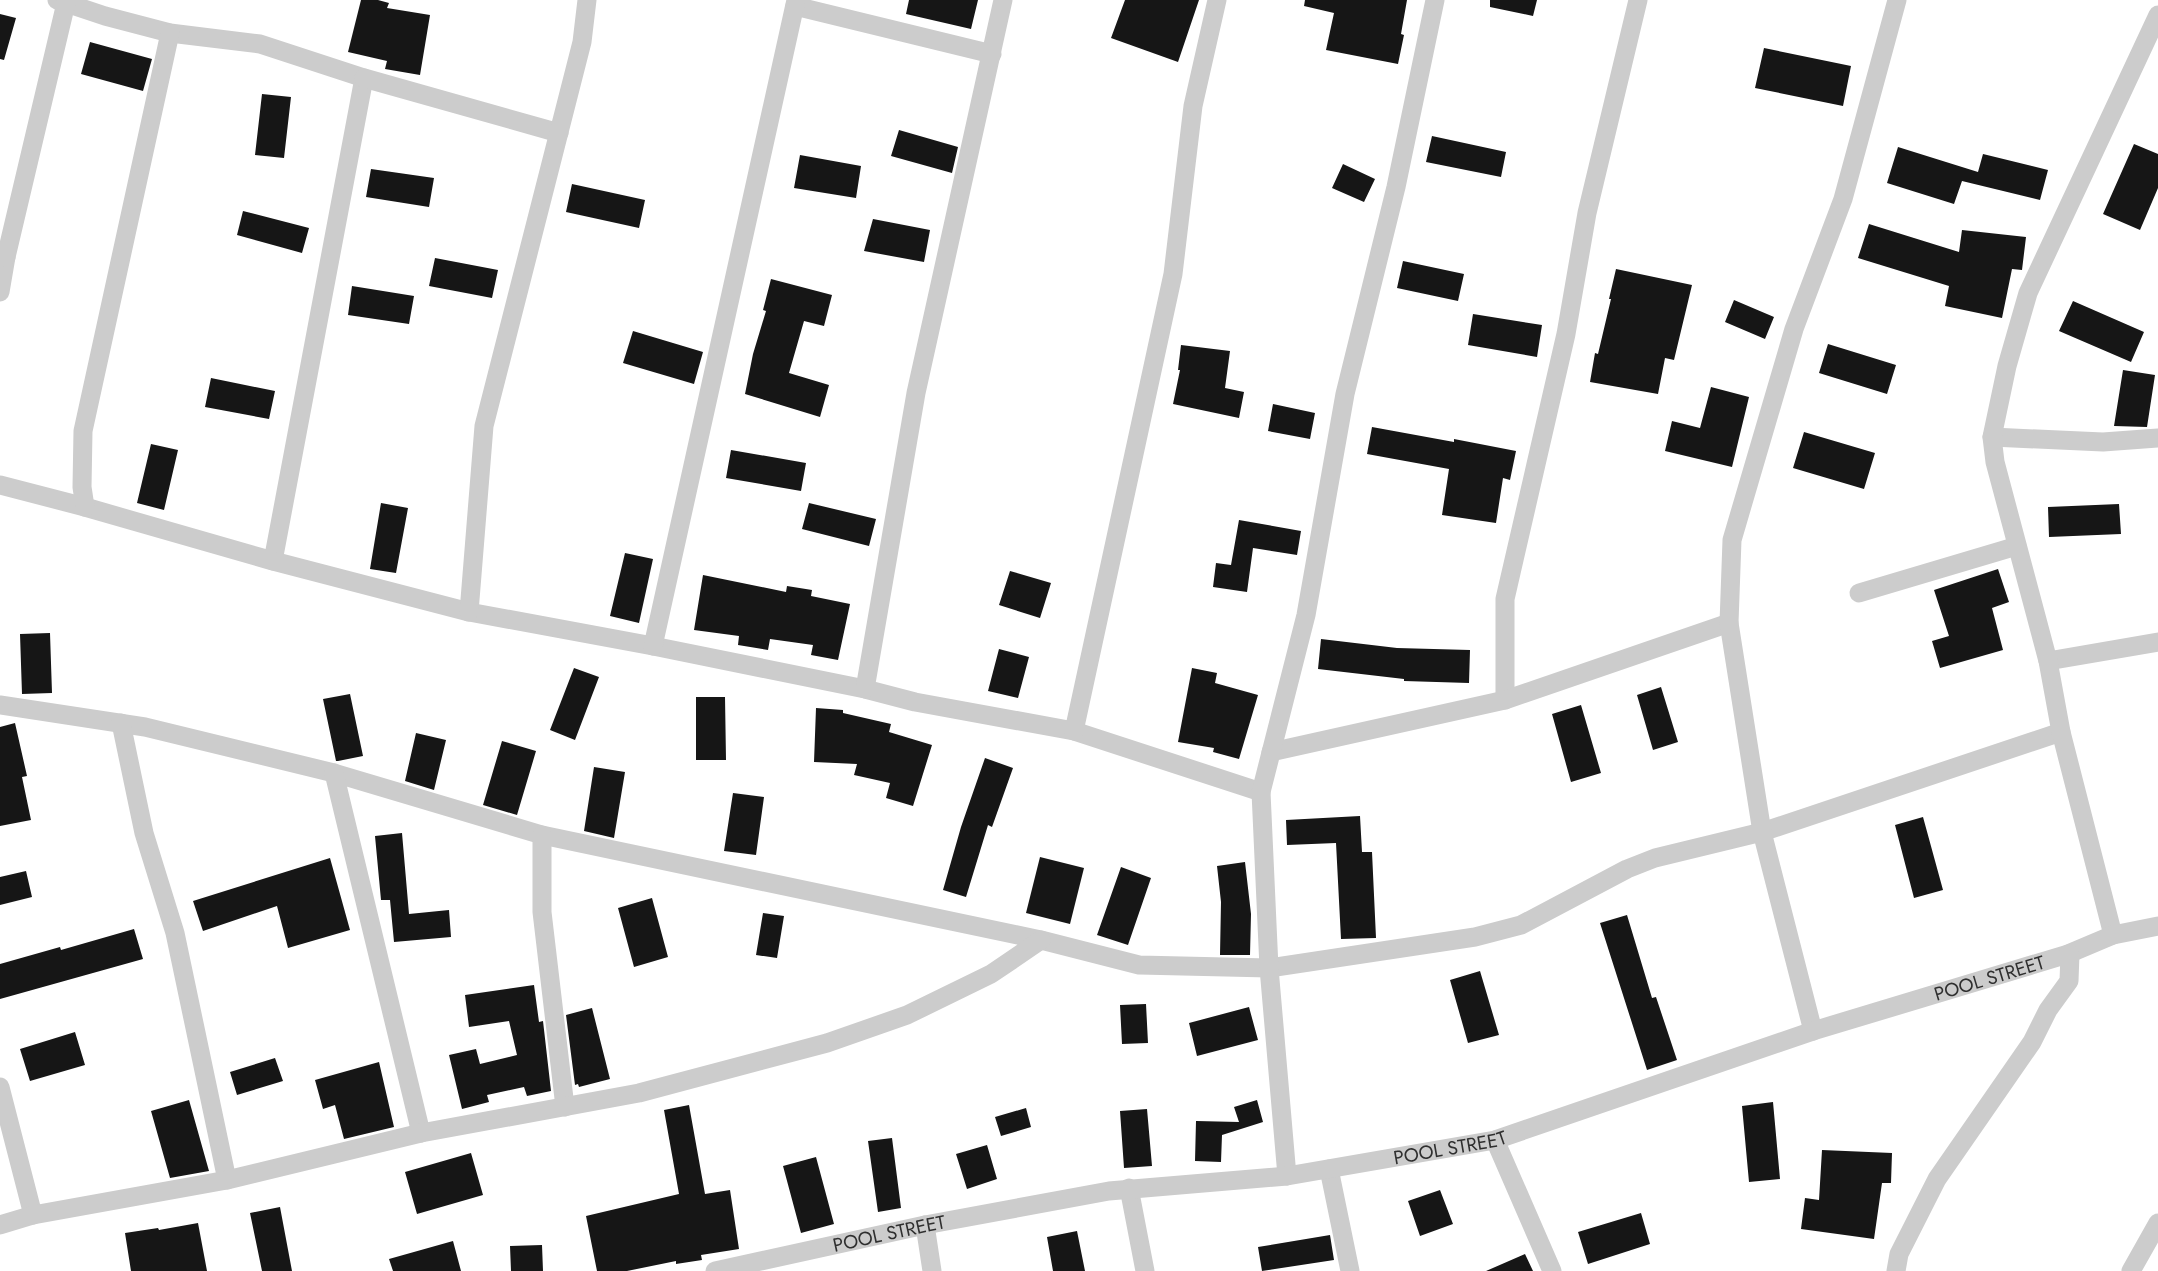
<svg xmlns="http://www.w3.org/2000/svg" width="2158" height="1271" font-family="Jost,sans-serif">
<rect width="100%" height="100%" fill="#fff"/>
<path fill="#161616" d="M361,0H378L389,3L387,8L430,15L420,75L385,69L387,61L348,52Z
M909,0H978L971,29L906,14Z
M1125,0H1199L1178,62L1111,38Z
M1305,0H1407L1401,34L1404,35L1398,64L1326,50L1334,13L1304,6Z
M1490,0H1537L1533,16L1490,7Z
M0,14L16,18L4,60L0,59Z
M90,42L152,59L143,91L81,74Z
M1764,48L1851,66L1843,106L1755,88Z
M262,94L291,97L284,158L255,155Z
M899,130L958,147L952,173L891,156Z
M1432,136L1506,152L1501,177L1426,162Z
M2134,144L2158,154V188L2140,230L2103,214Z
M1898,147L1978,172L1983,154L2048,170L2040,200L1962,181L1954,204L1887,183Z
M800,155L861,166L856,198L794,188Z
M1343,164L1375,179L1364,202L1332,188Z
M371,169L434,178L429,207L366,197Z
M572,184L645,200L639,228L566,212Z
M243,211L309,228L302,253L237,235Z
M873,219L930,230L924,262L864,251Z
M1869,224L1959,252L1962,230L2026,237L2022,270L2012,269L2002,318L1945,306L1949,286L1858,258Z
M435,258L498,270L492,298L429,286Z
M1403,261L1464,274L1458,301L1397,288Z
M1616,269L1692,285L1674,360L1665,358L1658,394L1590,382L1595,353L1598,354L1611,299H1609Z
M771,279L832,295L824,326L804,321L789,373L829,385L820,417L745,394L753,354L766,311L763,310Z
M352,286L414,296L409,324L348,315Z
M1734,300L1774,317L1765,339L1725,322Z
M2073,301L2144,332L2131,362L2059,331Z
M1473,314L1542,325L1537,357L1468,345Z
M633,331L703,352L694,384L623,363Z
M1828,344L1896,365L1887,394L1819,373Z
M1181,345L1230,351L1225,388L1244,392L1239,418L1173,404L1180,370H1178Z
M2123,370L2155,375L2147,427L2114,426Z
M211,378L275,391L269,419L205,407Z
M1711,387L1749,397L1732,467L1665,451L1672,421L1700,428Z
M1273,404L1315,413L1310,439L1268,431Z
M1372,427L1454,442V439L1516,451L1510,480L1503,478L1496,523L1442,515L1449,469L1367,454Z
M1804,432L1875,453L1864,489L1793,468Z
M151,444L178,450L164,510L137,503Z
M731,450L806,463L801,491L726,478Z
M381,503L408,508L396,573L370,569Z
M809,503L876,519L869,546L802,529Z
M2119,504L2121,534L2049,537L2048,507Z
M1239,520L1301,531L1297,555L1253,548L1247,592L1213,587L1216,563L1231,565Z
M625,553L653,559L639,623L610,616Z
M1998,569L2009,602L1992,608L2003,650L1940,668L1932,641L1949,636L1934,590Z
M1010,571L1051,583L1040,618L999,605Z
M703,575L786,592L787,586L812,590L811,596L850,604L838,660L811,655L813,645L770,639L768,650L738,645L739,636L694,630Z
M50,633L52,693L22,694L20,634Z
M1321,639L1397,648L1470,650L1469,683L1404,681V679L1318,669Z
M999,649L1029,657L1018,698L988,691Z
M574,668L599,677L575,740L550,730Z
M1192,668L1217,673L1215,683L1258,695L1239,759L1213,752L1214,748L1178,742Z
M1661,687L1678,742L1653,750L1637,695Z
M350,694L363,756L338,761H336L323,699Z
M696,697H725L726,760H696Z
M1581,705L1601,773L1571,782L1552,714Z
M816,708L843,710V713L891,724L889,732L932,745L913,806L886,798L890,783L854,775L857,764L814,762Z
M15,723L27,776L22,777L31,820L0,826V727Z
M416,733L446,740L434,790L405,781Z
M502,741L536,751L517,815L483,805Z
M985,758L1013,768L992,827L988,825L966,897L943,890L961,827Z
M594,767L625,772L614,838L584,831Z
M733,793L764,797L756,855L724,851Z
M1360,816L1362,852H1372L1376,938L1341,939L1336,843L1287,845L1286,820Z
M1923,817L1943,890L1914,898L1895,825Z
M402,833L409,914L449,910L451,937L394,942L390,900H381L375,836Z
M1040,857L1084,868L1070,924L1026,913Z
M330,858L350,930L288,948L277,906L203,931L193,901Z
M1245,862L1251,914L1250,955H1220L1221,902L1217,866Z
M1121,867L1151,878L1128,945L1097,935Z
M26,871L32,897L0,905V877Z
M652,898L668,957L634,967L618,908Z
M763,913L784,916L777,958L756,955Z
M1627,915L1652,998L1656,997L1677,1060L1647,1070L1600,923Z
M134,929L143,959L0,999V964L60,947L61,950Z
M1480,971L1499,1035L1468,1043L1450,980Z
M534,985L539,1022L543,1021L551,1091L527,1096L524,1087L487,1095L489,1102L462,1109L449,1055L476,1049L480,1064L517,1055L509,1021L469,1027L465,995Z
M1146,1004L1148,1043L1122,1044L1120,1005Z
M1249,1007L1258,1040L1197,1056L1189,1023Z
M592,1008L610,1079L579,1087L578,1084L575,1085L566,1015Z
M75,1032L85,1065L30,1081L20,1049Z
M275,1058L283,1081L237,1095L230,1072Z
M379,1062L394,1127L344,1139L335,1105L323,1109L315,1080Z
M189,1100L209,1171L170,1178L151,1111Z
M1257,1100L1263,1122L1222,1135L1221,1162L1195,1161L1196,1121L1239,1122L1234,1107Z
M1773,1102L1780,1179L1749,1182L1742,1106Z
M689,1105L705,1194L730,1190L739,1249L701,1255L702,1260L676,1264V1261L627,1271H597L586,1216L679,1194L664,1110Z
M1026,1108L1031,1127L1001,1136L995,1117Z
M1147,1109L1152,1166L1124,1168L1120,1111Z
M892,1138L901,1208L878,1212L868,1141Z
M987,1145L997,1179L967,1189L956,1154Z
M1822,1150L1892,1153L1891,1183H1882L1874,1239L1801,1229L1805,1198L1819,1200Z
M471,1153L483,1195L417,1214L405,1172Z
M816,1157L834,1224L801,1233L783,1166Z
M1440,1190L1453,1224L1420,1236L1408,1201Z
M280,1207L292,1271H262L250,1213Z
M1641,1213L1650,1244L1588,1264L1578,1232Z
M198,1223L207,1271H131L125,1233L158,1228L159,1230Z
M1077,1231L1085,1271H1053L1047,1237Z
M1330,1235L1334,1260L1262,1271L1258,1247Z
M453,1241L461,1271H393L389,1259Z
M542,1245L543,1271H511L510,1246Z
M1525,1254L1533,1271H1486Z"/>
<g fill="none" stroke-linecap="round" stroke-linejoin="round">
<g stroke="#ccc" stroke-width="19">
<path d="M57,0L105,16L170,33L260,44L364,78L273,561"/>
<path d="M795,6L992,54"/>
<path d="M364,78L559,133"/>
<path d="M0,255L6,257L0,292"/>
<path d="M6,257L66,3"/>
<path d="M1992,437L2103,442L2158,438"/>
<path d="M0,485L85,507L273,561L469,612L653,646L865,689L915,702L1074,731L1261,792"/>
<path d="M85,507L82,487L83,431L170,33"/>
<path d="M1859,593L2017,546"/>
<path d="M469,612L484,426L582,42L587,0"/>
<path d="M653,646L796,0"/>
<path d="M2048,661L2158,642"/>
<path d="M865,689L916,393L1003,0"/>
<path d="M1505,700V599L1566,334L1587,213L1638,0"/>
<path d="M0,705L145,727L334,773L542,835L1041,940L1139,965L1269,968L1475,937L1521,925L1627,869L1655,858L1762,832L2061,732"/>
<path d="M121,723L144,833L175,933L227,1180"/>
<path d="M1074,731L1173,274L1193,106L1217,0"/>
<path d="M1271,752L1505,700L1729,623"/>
<path d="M334,773L421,1133"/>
<path d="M542,835V912L565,1107"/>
<path d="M2113,935L2061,732L2048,661L1995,462L1992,437L2007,366L2028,293L2158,15"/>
<path d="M1813,1031L1762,832L1729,623L1732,540L1794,329L1843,199L1897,0"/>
<path d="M0,1087L33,1215"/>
<path d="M1495,1140L1552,1271"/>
<path d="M1329,1169L1350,1271"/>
<path d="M1287,1176L1269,968L1261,792L1306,615L1345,394L1396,187L1435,0"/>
<path d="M1129,1188L1145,1271"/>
<path d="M0,1225L33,1215L227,1180L421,1133L639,1093L827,1043L907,1015L991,974L1041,940"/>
<path d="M925,1225L932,1271"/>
<path id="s1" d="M715,1271L925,1225L1109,1191L1287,1176L1495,1140L1813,1031L2068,954L2113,935L2158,926"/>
<path d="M1896,1271L1899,1254L1937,1179L2032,1042L2048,1010L2069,981L2070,954H2068"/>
<path d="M2131,1271L2158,1223"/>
</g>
</g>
<g text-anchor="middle" stroke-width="7" stroke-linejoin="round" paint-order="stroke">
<g font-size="19" fill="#2f2f2f" stroke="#fff">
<text dy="7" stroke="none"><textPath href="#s1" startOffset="1312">POOL STREET</textPath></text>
<text dy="7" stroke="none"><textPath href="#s1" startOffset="746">POOL STREET</textPath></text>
<text dy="7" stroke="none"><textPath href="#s1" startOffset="178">POOL STREET</textPath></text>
</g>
</g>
</svg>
